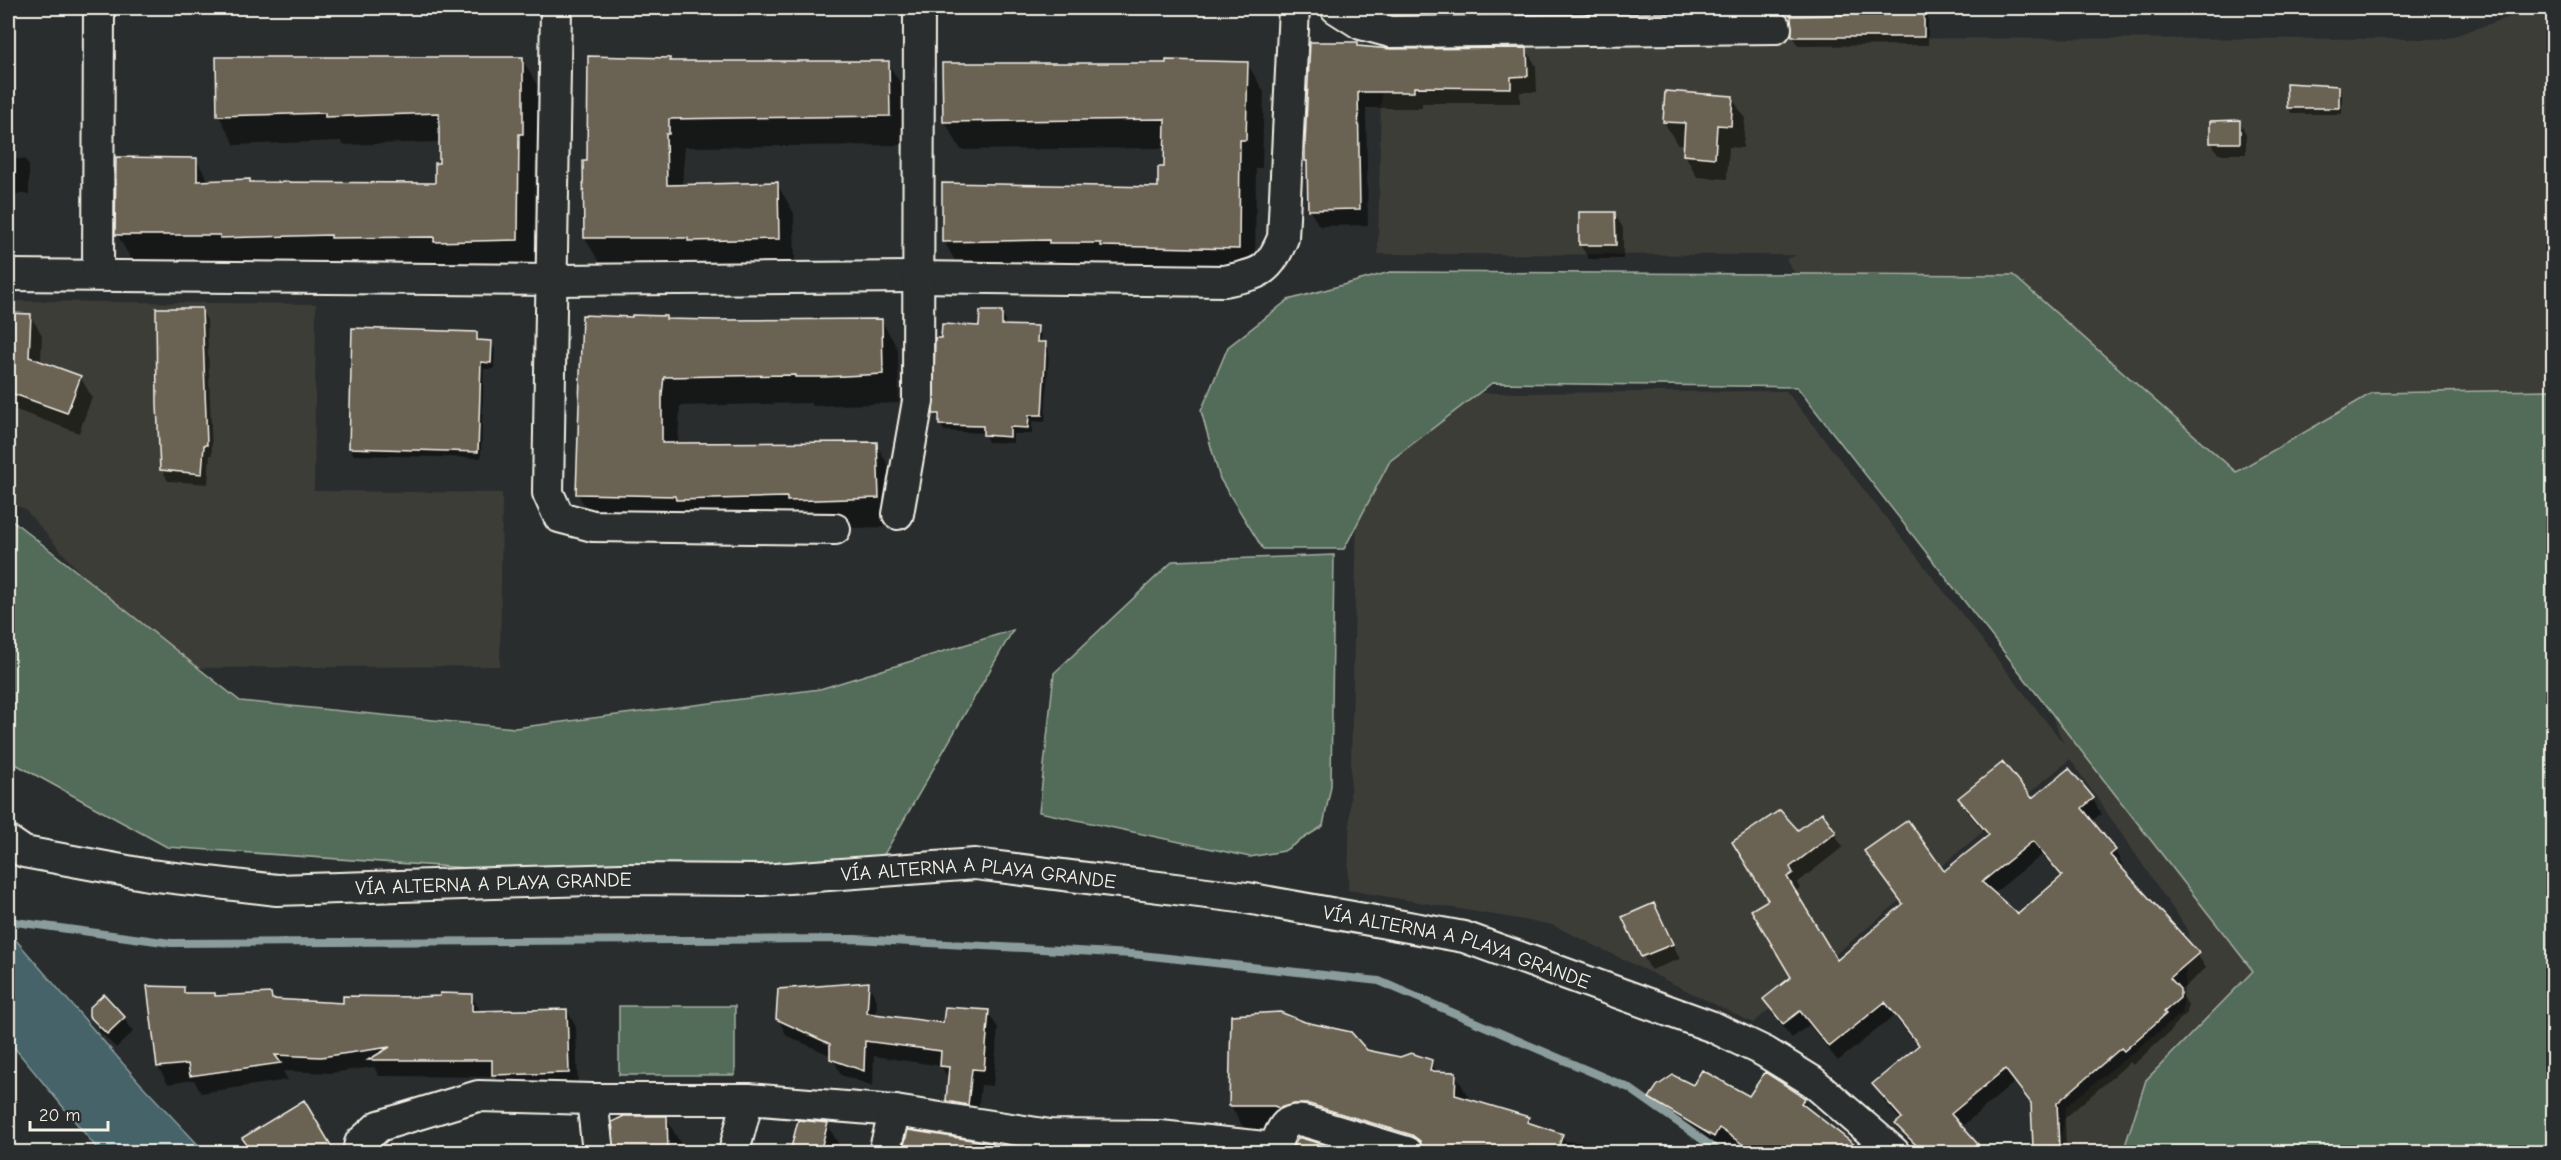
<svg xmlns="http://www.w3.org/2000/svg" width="2561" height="1160" font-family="'Comic Neue',sans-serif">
<rect width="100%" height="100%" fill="#2a2d2e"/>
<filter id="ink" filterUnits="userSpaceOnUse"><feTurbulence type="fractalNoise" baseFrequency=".0167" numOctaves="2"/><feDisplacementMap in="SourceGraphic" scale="12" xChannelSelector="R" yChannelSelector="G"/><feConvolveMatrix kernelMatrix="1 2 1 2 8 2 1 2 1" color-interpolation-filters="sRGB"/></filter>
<g filter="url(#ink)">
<path fill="#3e3d39" d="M2537,8H2553V1152H2064L2061,1138L2066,1106L2182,1013L2189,932L2070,759L1753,1023L1553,925L1348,890L1360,394L1786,391L2064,744L2013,624L1786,259L1797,255L1378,254L1382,38L2445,39Z
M8,301L316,304L314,491L502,493L500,666L162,668L24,508L8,504Z"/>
<path fill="#536c5a" stroke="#a4aea1" stroke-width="1.5" d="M1390,272L2013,275L2236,472L2372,393L2553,390V1152H2123L2146,1080L2253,971L1797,387L1492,383L1390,461L1344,549H1263L1220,479L1201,411L1228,347L1288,300Z
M8,517L240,701L515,728L820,689L1013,630L874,872L622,879L167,847L8,760Z
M1334,555L1331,786L1323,826L1284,851L1250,857L1039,812L1054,673L1173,561Z
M619,1006H735V1075H619Z"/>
<path fill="#456369" stroke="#8b9c9c" stroke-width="1.5" d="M8,931L139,1082L205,1152H100L8,1040Z"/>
<path fill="#0007" fill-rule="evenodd" d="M1384,8H1479V24L1426,25L1420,11L1387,12Z
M1547,8H1624V15L1557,29L1548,13Z
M1667,8H1751V16L1677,26Z
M1845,8H1928V45L1798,46L1793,37V17H1846Z
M1358,44L1360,48L1391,51L1526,49L1536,66L1537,92H1520V103H1422V108H1366L1368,225L1319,226L1309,209V165L1307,161Z
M218,59H522L539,88V162H535L534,269L134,264L117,235L196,159L209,182L436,184L441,164V142L343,145L341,141L235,145L219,116Z
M670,62L888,63L905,91L906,145L685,147L682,186L777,184L794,213L795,267H602L585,238L588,162Z
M1247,63L1264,92L1262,168H1256L1255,277L960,270L944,241L1159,189L1165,169V148L961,150L945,122Z
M2338,87L2342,94V114H2292L2288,107Z
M1732,97L1745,119L1743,148L1729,147L1727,179L1697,177L1685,155L1686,144H1677L1664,122Z
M2239,121L2246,134V154H2218L2211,142Z
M8,126L12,133V159H25L29,166V194H12L11,228H8Z
M1614,213L1623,228V259H1589L1580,245Z
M201,310L207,320L212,455H210L208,484L168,481L162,470Z
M1001,313L1005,320V327L1037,328L1041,335L1040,344H1045L1049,351L1045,422L1032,421V434H1013V443L988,442L984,433L944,431L935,413L981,327Z
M8,314L30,315L42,335L41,362L80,377L92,397L79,433L8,407Z
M665,318L667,321L881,320L898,349L899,403L842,405L813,406L811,403L680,406L678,444H876L893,473L894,527L805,529L594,523L578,494Z
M476,333L480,342H491L495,349L494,369H484L481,458L354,455L350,448Z
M2069,771L2093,799L2101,814L2091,822L2115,851L2123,866L2120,868L2197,954L2206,968L2180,991L2188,1005L2187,1013L2172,1027L2173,1029L2133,1065L2130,1062L2065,1118L2066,1152H2035L2033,1106L2015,1082L1961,1127L1984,1152H1919L1906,1139L1897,1125L1901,1121L1882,1099L1874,1084L1919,1047L1894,1016L1838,1061L1809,1025L1792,1038L1773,1014L1765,1000L1793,978L1770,901L1798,832L1834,833L1843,847L1797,883L1800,888L1795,892L1837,963L1903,906L1866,852L1944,873L1988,837L1968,813L1960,799L2032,801ZM2043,854L2062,878L2018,916L1993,894Z
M1654,905L1680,959L1651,970L1643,956Z
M868,984L877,1000L876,1016L945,1025L988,1012L998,1028L993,1086L981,1085L977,1121L957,1118L947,1101L949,1080L941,1066L874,1056L873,1086L841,1075L832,1056L787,1036L778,1019Z
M183,989L186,994L216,997L270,995L274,1001L345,1005L471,995L481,1012L567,1010L576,1027L578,1089L503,1091L495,1077L379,1076L374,1067L331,1073L283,1071L288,1080L201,1093L194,1080L168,1084L158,1067Z
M104,996L124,1018L133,1032L116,1048L99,1031L91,1015Z
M1366,1051L1400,1059L1431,1062L1437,1073H1455L1470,1100L1528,1118L1532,1125L1562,1135L1565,1141L1589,1143L1617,1149L1619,1152H1399L1290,1132H1246L1231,1106Z
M1694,1087L1749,1098L1803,1099L1812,1114L1860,1152H1743L1728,1142L1723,1151L1660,1113L1651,1098Z
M303,1102L332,1152H253L245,1138Z
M666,1118L680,1142V1152H616Z
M799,1122L827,1124L841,1148L840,1152H791Z
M909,1132L979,1143L984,1152H903Z
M1299,1140L1342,1152H1293Z"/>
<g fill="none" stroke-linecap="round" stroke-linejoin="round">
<path stroke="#8b9c9c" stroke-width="8" d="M8,921L171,943L855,939L1132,954L1379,981L1629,1088L1720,1152"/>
</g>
<path fill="#6b6253" stroke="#f4f1e8" stroke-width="1.5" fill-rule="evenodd" d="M1442,8H1474L1473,14H1442Z
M1844,8H1924V37H1792L1791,16L1844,15Z
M1310,42H1358V46L1391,49L1527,48L1528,76L1511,77V88L1414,87V92H1358L1360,209L1308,210L1307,161H1305V144Z
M588,56L670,58V61H889L890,116L669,119V134H666L667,185L778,182L779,239L688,241V238H584L583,161H587Z
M216,57H523V134H519L518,240L434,242V237L331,238V235L220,238V235H115L116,157L197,158V181L250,179V182L435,183V163H439V113L325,117V113L217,116Z
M1166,60L1248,62L1246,140H1240L1239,249L1101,246V243H1049V240L942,242V183L1158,187V167H1164L1165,119L943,122L942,63H1166Z
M2286,83L2339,86V108H2287Z
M1665,91L1733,96L1731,126L1717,125L1715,158L1683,155L1685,123L1663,122Z
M2240,120V143H2210V121Z
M1579,212H1615L1616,245H1579Z
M156,308H202L207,445H204L202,474L160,470L157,404Z
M980,311H1002V325L1038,326L1037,342H1046L1042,415H1029L1028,428L1010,427V437L983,435V426L939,425V414H933L935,338H941L942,324L979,326Z
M8,313L31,314L29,357L81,376L67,413L8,392Z
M582,315L632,317V315L666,316V319L716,320L882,319L883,374L825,377H795V375L664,377L662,394V443L877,442L879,498L787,501V497L676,500L675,496L576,494Z
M352,328L477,332V340L492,341L491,363L481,362L478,452L349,448Z
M2003,762L2032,798L2069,768L2094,798L2082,808L2116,850L2110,855L2199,953L2170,978L2180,989V998L2164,1012L2166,1014L2124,1051L2121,1048L2057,1103L2059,1146L2033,1147L2031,1103L2005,1069L1951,1114L1985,1152H1923L1895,1124L1902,1118L1872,1084L1919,1045L1885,1002L1829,1047L1800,1011L1783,1024L1763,999L1791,977L1751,910L1768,900L1732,842L1780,810L1798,830L1822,812L1836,832L1790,867L1793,873L1787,877L1837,960L1903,904L1864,851L1908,820L1944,871L1989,835L1958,798ZM2033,841L2062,876L2018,914L1982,882Z
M1654,903L1673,944L1641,957L1622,917Z
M869,982L867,1013L943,1023L945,1007L989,1010L984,1070L972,1069L968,1105L946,1101L949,1067L940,1066L941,1051L865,1041L864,1071L830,1059V1044L776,1019L778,989Z
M147,986L184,987V993H215V996L271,993L272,999L343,1003V996L415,997L440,996V993L472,994V1011L567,1009L569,1073L492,1075V1060H368L390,1047L321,1057L275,1055L281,1063L190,1076L188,1064L157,1067Z
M104,994L125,1017L107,1034L89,1016V1008Z
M1280,1012L1305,1022L1351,1032L1367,1050L1400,1057L1411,1053L1432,1060L1430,1071L1456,1072L1455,1095L1529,1117L1527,1122L1563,1134L1557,1152H1424L1420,1141L1412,1135L1309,1104H1294L1279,1108L1274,1106H1229L1231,1015Z
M1702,1070L1749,1096L1765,1072L1805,1098L1801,1103L1864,1152H1754L1719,1128L1714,1137L1649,1098L1657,1086L1673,1075L1693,1085Z
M304,1100L335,1152H252L242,1138Z
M624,1116H667L668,1152H615L612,1122Z
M798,1120L828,1123L820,1152H790Z
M908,1130L991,1143L1011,1152H902Z
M1298,1138H1301L1349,1152H1291Z"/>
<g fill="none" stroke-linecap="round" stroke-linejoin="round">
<g stroke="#f4f1e8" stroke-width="34">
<g id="minor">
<path d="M556,8L548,493L559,517L593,526L835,529"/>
<path d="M1336,8L1361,24L1391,32L1776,28"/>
<path d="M8,275L553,280L916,277L1225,281C1261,273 1268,273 1283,238L1294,8"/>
<path d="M98,275L99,8"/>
<path d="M898,514L918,401L919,8"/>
<path id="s1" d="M8,841L24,852L149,875L277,890L622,879L762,880L975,864L1247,898L1464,937L1713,1027L1765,1052L1812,1081L1894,1152"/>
<path d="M592,1099L598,1152"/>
<path d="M358,1152L360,1143L379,1126L478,1096L592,1099H748L895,1111L1050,1135L1160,1136L1274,1148C1282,1131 1282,1118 1304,1121L1407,1152"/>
<path d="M734,1152L748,1099"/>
<path d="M884,1152L895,1111"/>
</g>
</g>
<use href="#minor" stroke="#2a2d2e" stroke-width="30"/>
</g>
</g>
<g text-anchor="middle" stroke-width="6" stroke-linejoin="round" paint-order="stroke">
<g font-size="20" fill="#f4f1e8" stroke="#2a2d2e">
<text dy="7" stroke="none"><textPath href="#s1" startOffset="978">VÍA ALTERNA A PLAYA GRANDE</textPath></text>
<text dy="7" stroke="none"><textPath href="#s1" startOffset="492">VÍA ALTERNA A PLAYA GRANDE</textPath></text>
<text dy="7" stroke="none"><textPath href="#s1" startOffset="1464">VÍA ALTERNA A PLAYA GRANDE</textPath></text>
</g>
</g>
<rect width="2561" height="1160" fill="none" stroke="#2a2d2e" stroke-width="30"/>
<rect x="15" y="15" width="2531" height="1130" fill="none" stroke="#f4f1e8" stroke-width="2" filter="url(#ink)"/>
<path d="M30 1121v9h78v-9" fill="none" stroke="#f4f1e8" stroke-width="3"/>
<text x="39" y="1121" font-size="18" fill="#f4f1e8" stroke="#2a2d2e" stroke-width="4.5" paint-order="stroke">20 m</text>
</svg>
